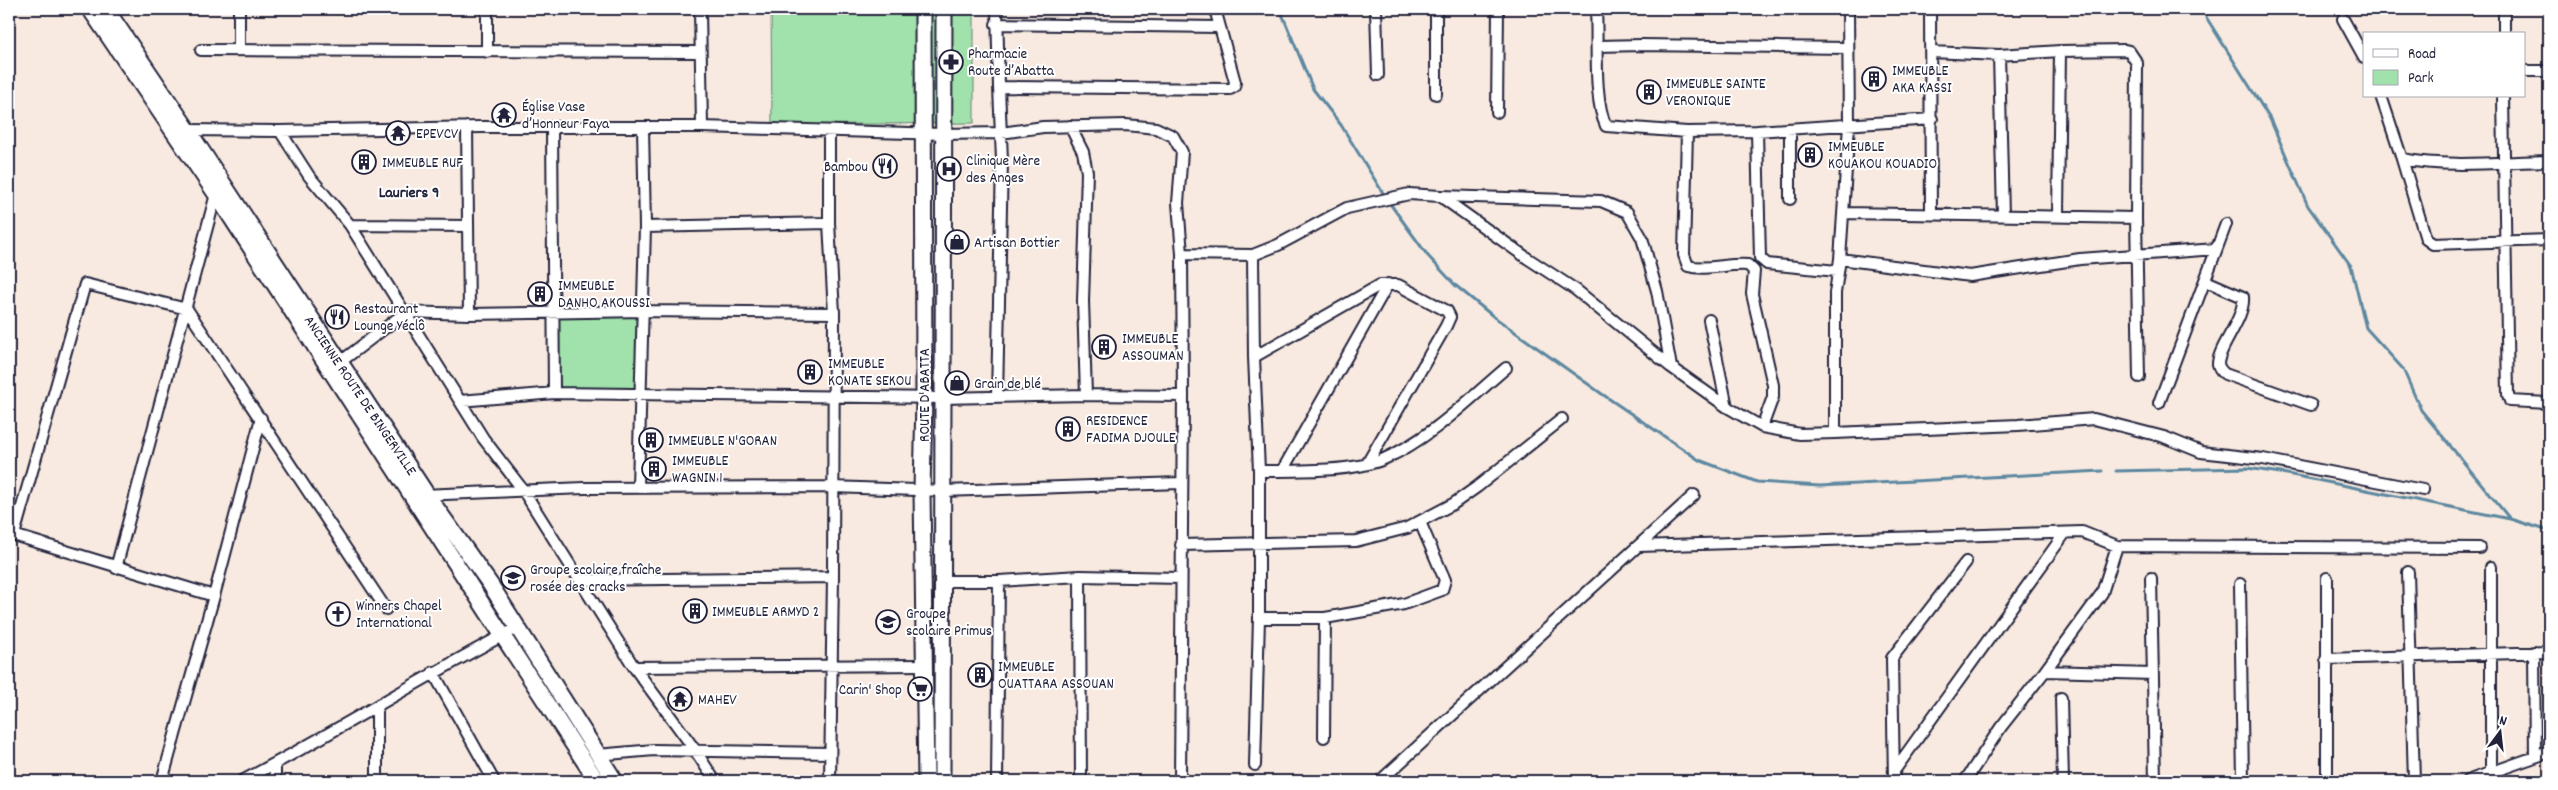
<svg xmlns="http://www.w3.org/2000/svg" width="2558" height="790" font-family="Dekko,sans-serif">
<rect width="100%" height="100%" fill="#f8eae0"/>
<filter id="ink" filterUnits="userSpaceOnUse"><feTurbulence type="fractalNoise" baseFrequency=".02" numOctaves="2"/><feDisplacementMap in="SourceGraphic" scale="10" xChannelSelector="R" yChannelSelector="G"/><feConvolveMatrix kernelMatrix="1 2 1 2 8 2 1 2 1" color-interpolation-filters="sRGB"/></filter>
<g filter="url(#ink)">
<path fill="#a1e1ab" stroke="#628273" d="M771,9H974V123L772,125Z
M642,315L637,391L558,389L557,316Z"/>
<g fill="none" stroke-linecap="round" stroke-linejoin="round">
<path stroke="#5c87a0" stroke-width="3" d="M1280,9L1313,89L1341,125L1383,193
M2201,9L2270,119L2308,206L2351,266L2366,328L2403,369L2421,410L2510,519
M1391,205L1428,256L1455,285L1494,317L1602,394L1699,460L1757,482L1820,486L2102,471
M2116,471L2247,468L2287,474L2510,519L2549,531"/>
<g stroke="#22223b" stroke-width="14">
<path id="street" d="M239,9V50
M700,9L702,127
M997,9L999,87L1230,89L1234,87L1235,82L1215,9
M1376,9L1378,75
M1436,9V94
M1596,9C1598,40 1593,99 1606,126L1687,132L1757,131L1932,119
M1848,9L1849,125L1840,259L1970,276L2080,259L2216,249
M1930,9L1931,213
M2343,19L2364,57
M996,24L1219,27
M2504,34V9
M1598,46L1642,45L1848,48
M201,50L700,52
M487,52V9
M1931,52L1999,55L2060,51L2125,50L2129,51L2137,63L2136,218L2139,377
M1999,55L2003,215
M2524,71H2549
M2381,96L2402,159C2449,168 2501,162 2549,161
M2503,96L2508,395L2510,401L2549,403
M1497,112L1498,9
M1070,126L1083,152L1087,172L1083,301L1086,395
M467,127L469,314
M552,127L554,393
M280,131L309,176L350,225L483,438L523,490L634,667L695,750L715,781
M1757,131L1760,258L1767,264L1837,271
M1687,132L1684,255L1688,266C1707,271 1728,263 1748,265L1754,271L1752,294L1773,385V397L1762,427
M184,133L188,130L280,131L481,127H702L943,134L1001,133L1043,127L1126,125L1156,128L1173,136L1182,152L1178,203L1182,254L1183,396L1180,781
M2402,159L2426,239L2433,244L2549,240
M1441,196L1601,201L1627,212L1642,238L1657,291L1671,367
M1790,199V129
M1844,213L2136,218
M2058,216L2060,51
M350,225L468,226
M645,227L829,223
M1182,254L1253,255L1278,245L1347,208L1409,194L1440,196L1527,258L1576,290L1671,367L1727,407L1762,427L1800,434L1835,433V293L1840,259
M1253,255L1254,357L1259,471V618L1255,765
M2206,281L2243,297C2245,319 2218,347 2218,364C2219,369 2221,371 2225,374L2311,405
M1709,320L1727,407
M1254,357L1380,285H1398L1447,311L1450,317L1446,326L1368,462
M339,363L406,312L469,314L643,311L834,313
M997,397L1002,160L999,87
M460,401L554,393L943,398L1086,395L1183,396
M2159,403L2226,224
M1835,433L2018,425L2094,419L2164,437L2201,452L2263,459L2423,490
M1259,471C1293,471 1354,472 1384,459C1431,438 1467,401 1506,368
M1282,471L1388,284
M638,487L645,227L643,127
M422,495L584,488L832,487L944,491L1181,483
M10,534L214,596
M14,535L85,284L187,309L386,609
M1181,545L1356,541L1407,528L1453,504L1477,487L1562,419
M1639,546L2082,532L2117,546L2479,548
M2117,546L2102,593L2045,671L2153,674
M2491,567V773
M116,568L216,194
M2408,572L2414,781
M1080,576L1181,578
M2151,578L2155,781
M2327,578V781
M580,580L833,577L834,313L829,223V131
M944,581H999L1080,576L1081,781
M2240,584L2243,781
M1259,618H1325L1404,604L1442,590L1445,580L1420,522
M2534,652L2535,757
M2326,659L2549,652
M634,667L924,665
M433,672L494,781
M2061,698L2063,781
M377,707V781
M1324,737L1325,618
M597,755L654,750L830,753
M1894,771L2065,533
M162,781L214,596L261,418
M242,781C335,733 423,676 517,628
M275,781V764
M830,781L833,577
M997,781L999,581
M1380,781L1694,495
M1894,781L1892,658L1966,562
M1965,781L2001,727L2045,671
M2467,781L2549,752"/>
</g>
<g stroke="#22223b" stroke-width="19">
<path id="secondary" d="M90,9L216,194L597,781
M106,9L188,130L427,495L490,584L615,781
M923,9L924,398L922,491L926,781
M942,781L944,9"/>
</g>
<use href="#street" stroke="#fff" stroke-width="10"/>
<use href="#secondary" stroke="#fff" stroke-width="15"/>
</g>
</g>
<defs>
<g id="pharmacy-ring" transform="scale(1.25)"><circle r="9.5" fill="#fff" stroke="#22223b" stroke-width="1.5"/><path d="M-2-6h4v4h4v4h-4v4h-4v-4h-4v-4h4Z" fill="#22223b"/></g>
<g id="building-ring" transform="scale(1.25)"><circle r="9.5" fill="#fff" stroke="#22223b" stroke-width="1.5"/><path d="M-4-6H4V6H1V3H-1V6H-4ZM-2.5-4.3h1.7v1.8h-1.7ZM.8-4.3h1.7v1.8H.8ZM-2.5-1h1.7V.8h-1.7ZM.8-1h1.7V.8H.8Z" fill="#22223b"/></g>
<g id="temple-ring" transform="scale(1.25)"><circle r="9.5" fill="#fff" stroke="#22223b" stroke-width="1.5"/><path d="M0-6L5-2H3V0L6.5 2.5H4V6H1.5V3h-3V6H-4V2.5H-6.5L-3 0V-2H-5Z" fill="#22223b"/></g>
<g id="restaurant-ring" transform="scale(1.25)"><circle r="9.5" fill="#fff" stroke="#22223b" stroke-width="1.5"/><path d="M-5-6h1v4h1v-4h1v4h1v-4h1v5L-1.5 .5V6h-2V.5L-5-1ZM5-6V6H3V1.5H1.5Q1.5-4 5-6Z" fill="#22223b"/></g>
<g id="hospital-ring" transform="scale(1.25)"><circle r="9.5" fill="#fff" stroke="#22223b" stroke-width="1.5"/><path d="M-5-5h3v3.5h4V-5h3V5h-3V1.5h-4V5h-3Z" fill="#22223b"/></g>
<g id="shop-ring" transform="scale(1.25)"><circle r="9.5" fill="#fff" stroke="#22223b" stroke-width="1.5"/><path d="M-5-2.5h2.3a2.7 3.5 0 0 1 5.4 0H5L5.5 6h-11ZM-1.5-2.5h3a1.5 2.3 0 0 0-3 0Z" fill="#22223b"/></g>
<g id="school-ring" transform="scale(1.25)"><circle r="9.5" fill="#fff" stroke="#22223b" stroke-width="1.5"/><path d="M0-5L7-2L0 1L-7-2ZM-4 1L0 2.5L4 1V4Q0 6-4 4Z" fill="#22223b"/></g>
<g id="church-ring" transform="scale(1.25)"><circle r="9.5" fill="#fff" stroke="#22223b" stroke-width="1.5"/><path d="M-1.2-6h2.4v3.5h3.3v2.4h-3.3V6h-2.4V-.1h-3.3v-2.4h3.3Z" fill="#22223b"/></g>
<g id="supermarket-ring" transform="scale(1.25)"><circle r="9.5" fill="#fff" stroke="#22223b" stroke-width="1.5"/><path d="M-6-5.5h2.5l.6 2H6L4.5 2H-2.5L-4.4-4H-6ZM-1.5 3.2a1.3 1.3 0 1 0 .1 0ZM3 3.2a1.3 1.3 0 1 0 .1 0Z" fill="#22223b"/></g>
</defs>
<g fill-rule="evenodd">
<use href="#pharmacy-ring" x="951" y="62"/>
<use href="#building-ring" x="1874" y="79"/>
<use href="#building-ring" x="1649" y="92"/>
<use href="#temple-ring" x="504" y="115"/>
<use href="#temple-ring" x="398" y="133"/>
<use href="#building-ring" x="1810" y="155"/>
<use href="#building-ring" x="364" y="162"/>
<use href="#restaurant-ring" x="885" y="166"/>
<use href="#hospital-ring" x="949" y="169"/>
<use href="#shop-ring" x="957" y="242"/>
<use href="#building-ring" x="540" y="294"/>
<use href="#restaurant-ring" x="337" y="317"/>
<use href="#building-ring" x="1104" y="347"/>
<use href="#building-ring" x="810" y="372"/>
<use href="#shop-ring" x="957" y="383"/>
<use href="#building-ring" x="1068" y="429"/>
<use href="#building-ring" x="651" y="440"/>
<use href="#building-ring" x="654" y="469"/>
<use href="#school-ring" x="513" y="578"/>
<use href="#building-ring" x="695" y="611"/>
<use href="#church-ring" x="338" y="614"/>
<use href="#school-ring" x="888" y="622"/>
<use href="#building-ring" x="980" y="675"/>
<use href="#supermarket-ring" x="920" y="689"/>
<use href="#temple-ring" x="680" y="699"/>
</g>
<g text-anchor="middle" stroke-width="4" stroke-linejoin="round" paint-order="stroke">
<g font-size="15" fill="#22223b" stroke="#fff" text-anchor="start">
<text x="968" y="58">Pharmacie<tspan x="968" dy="17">Route d’Abatta</tspan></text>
<text x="1892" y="75">IMMEUBLE<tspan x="1892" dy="17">AKA KASSI</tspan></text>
<text x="1666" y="88">IMMEUBLE SAINTE<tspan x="1666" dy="17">VERONIQUE</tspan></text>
<text x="522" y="111">Église Vase<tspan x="522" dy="17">d’Honneur Faya</tspan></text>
<text x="416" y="138">EPEVCV</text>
<text x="1828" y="151">IMMEUBLE<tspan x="1828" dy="17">KOUAKOU KOUADIO</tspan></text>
<text x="966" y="165">Clinique Mère<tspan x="966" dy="17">des Anges</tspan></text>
<text x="382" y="167">IMMEUBLE RUF</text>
<text x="868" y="171" text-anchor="end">Bambou</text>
<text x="974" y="247">Artisan Bottier</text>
<text x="558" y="290">IMMEUBLE<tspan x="558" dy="17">DANHO AKOUSSI</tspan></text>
<text x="354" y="313">Restaurant<tspan x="354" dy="17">Lounge Yéclô</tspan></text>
<text x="1122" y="343">IMMEUBLE<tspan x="1122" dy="17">ASSOUMAN</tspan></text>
<text x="828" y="368">IMMEUBLE<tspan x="828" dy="17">KONATE SEKOU</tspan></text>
<text x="974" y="388">Grain de blé</text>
<text x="1086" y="425">RESIDENCE<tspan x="1086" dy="17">FADIMA DJOULE</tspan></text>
<text x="668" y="445">IMMEUBLE N'GORAN</text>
<text x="672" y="465">IMMEUBLE<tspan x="672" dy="17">WAGNIN 1</tspan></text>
<text x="530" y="574">Groupe scolaire fraîche<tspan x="530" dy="17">rosée des cracks</tspan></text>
<text x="356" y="610">Winners Chapel<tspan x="356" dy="17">International</tspan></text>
<text x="712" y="616">IMMEUBLE ARMYD 2</text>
<text x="906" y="618">Groupe<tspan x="906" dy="17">scolaire Primus</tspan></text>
<text x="998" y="671">IMMEUBLE<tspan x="998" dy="17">OUATTARA ASSOUAN</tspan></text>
<text x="902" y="694" text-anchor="end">Carin' Shop</text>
<text x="698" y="704">MAHEV</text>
</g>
<g font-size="15" fill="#22223b" stroke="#fff">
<text transform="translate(361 395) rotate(56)" y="5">ANCIENNE ROUTE DE BINGERVILLE</text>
<text transform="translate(924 395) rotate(-90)" y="5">ROUTE D'ABATTA</text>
</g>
<g font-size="16" font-weight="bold" fill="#22223b" stroke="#fff">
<text x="409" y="197">Lauriers 9</text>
</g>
</g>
<rect width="2558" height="790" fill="none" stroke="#fff" stroke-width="30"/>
<rect x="15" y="15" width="2528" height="760" fill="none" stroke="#22223b" stroke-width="2" filter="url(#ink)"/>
<rect x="2363" y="32" width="162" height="65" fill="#ffffff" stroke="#a7a7b1"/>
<rect x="2373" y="49" width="25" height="8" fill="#ffffff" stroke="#a7a7b1"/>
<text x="2408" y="58" font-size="15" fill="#22223b">Road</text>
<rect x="2373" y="70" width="25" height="15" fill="#a1e1ab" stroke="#a7a7b1"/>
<text x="2408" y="82" font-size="15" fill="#22223b">Park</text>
<g transform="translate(2500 732) rotate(15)" stroke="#ffffff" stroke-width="4" paint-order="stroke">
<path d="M0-4L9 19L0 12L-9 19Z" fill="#22223b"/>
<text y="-8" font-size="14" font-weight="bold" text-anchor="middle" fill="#22223b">N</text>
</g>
</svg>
